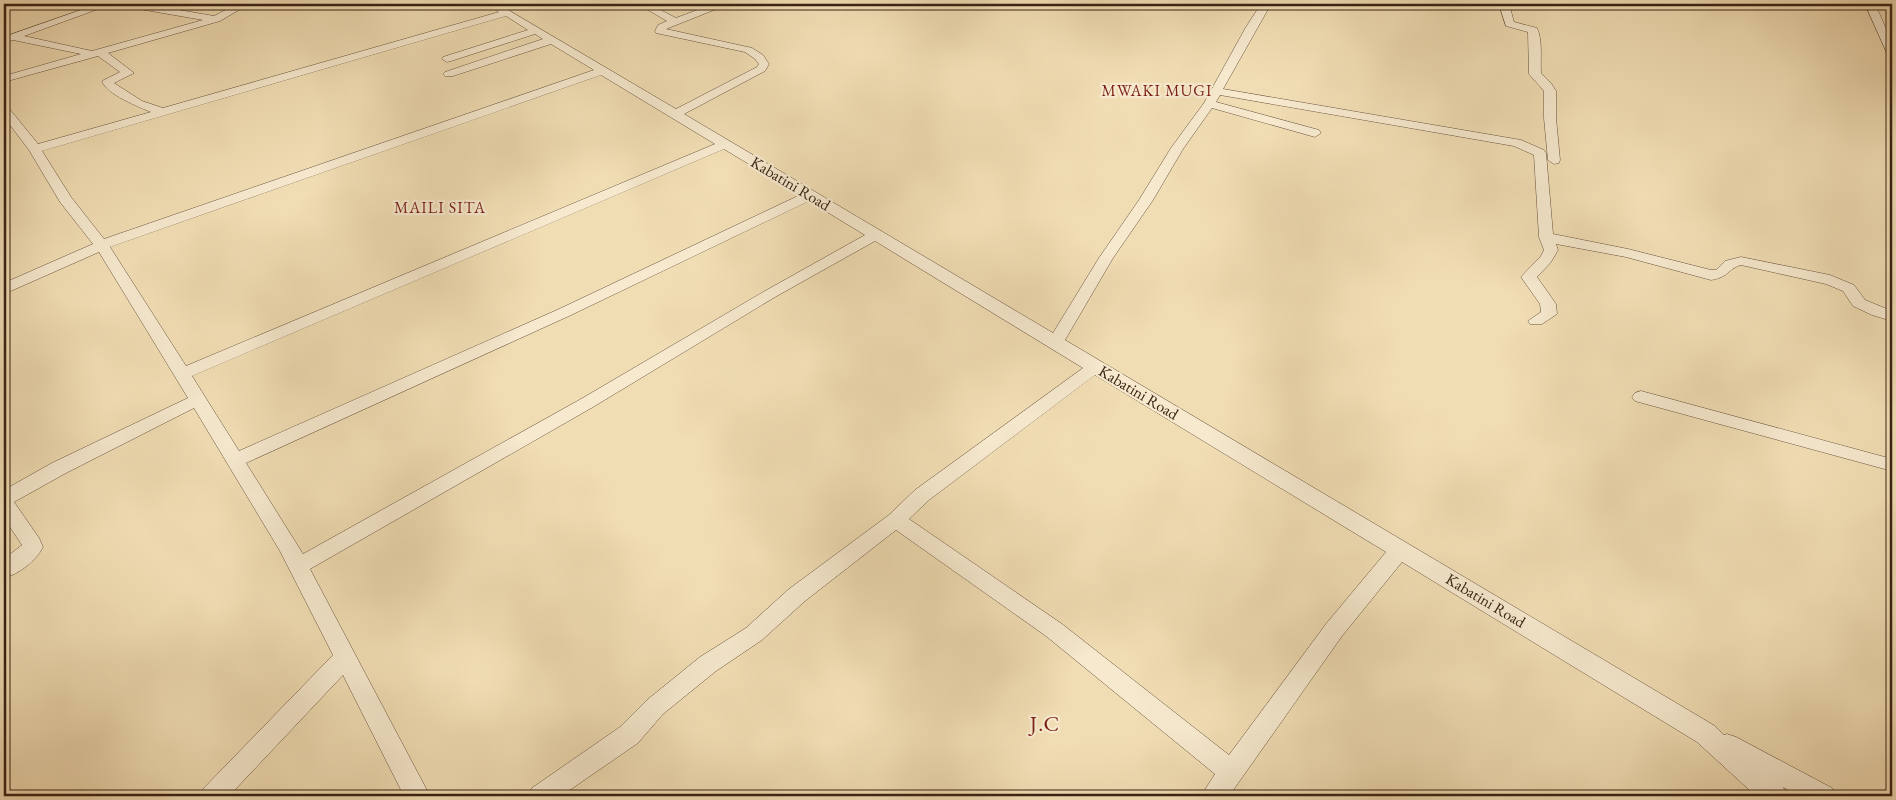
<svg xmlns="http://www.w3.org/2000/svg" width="1896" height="800" font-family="'EB Garamond',serif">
<rect width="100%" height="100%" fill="#f1ddb4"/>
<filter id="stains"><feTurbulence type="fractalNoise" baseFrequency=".004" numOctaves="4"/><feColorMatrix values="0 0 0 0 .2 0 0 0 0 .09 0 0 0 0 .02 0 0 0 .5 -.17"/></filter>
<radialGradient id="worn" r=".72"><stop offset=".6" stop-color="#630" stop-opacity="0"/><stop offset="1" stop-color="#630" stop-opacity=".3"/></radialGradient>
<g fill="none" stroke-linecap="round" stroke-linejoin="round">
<g stroke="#67513c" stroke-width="1">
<path id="minor" d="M98,4H112L24,36L92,51L203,20L128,7L123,4H144L214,16L237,4H249L220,21L108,53L134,73L114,83L142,101L163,108L499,12L487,4H498L676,109L757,67L759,64L755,59L745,52L656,33L655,31L658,25L667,21L643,7L648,4L651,5L676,18L713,4H726L724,6L666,29L752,48L763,55L769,64L765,71L684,114L1053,333L1099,258L1139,200L1171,148L1204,103L1246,27L1261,4H1271L1223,89L1521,140L1544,150L1546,153L1553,234L1628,249L1711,270H1716L1725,261L1741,257L1830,275L1854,285L1865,300L1892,311V321L1872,315L1853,306L1843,291L1826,284L1741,265C1727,269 1730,277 1711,280L1626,257L1556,244L1558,250L1551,262L1537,277L1556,304L1557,314L1542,324H1530L1528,321L1541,312L1540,304L1521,277L1541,256L1544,250L1539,237L1534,155L1514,146L1220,95L1216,102L1319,130L1321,133L1315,137L1212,108L1183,149L1153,200L1113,258L1065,340L1715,726L1724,735L1727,734L1736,737L1832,788L1836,796H1799L1783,787L1787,796H1756L1697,742L1402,562L1342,636L1229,796H1201L1215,774L1046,636L896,530L805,601L762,640L716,671L663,714L638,743L561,796H528L532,788L620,727L647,700L700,657L746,628L789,589L889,515L915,490L1083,368L875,241L775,297L593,407L310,569L430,796H404L343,675L229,796H200L204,788L333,655L280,551L194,408L66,473L14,502L39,538L43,547C36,561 19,574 4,578V559L22,545L4,518V490L52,463L188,398L99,252L4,294V283L93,244L60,202L29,150L4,117V106L8,107L38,144L151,112C139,107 106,94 102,81L120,72L98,56L4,82V76L81,54L13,40L4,43V37ZM506,16L528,30L443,57L442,59L447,62L451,61L535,34L543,39L445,72L443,74L445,76H453L551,44L594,70L104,239L71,197L42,151ZM601,75L715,144L186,366L110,247ZM724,149L800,195L557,310L239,451L192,376ZM809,201L865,235L765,291L581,399L303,554L246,463L569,316ZM1095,375L1386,552L1326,624L1229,755L1062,624L909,519L929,500Z
M1104,4H1182L1177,7H1109Z
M1499,4H1509L1514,22L1537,28C1543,41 1540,59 1541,73L1551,83L1556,91V118L1560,160L1559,163L1554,164L1548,160L1544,118V91L1529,74L1528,32L1506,26Z
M1865,4H1875L1892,42V56L1887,53Z
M1641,391L1892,459V471L1635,401L1632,397L1635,393Z"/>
</g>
<use href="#minor" fill="#f6e9ce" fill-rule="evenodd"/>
</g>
<g text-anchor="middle" stroke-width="4.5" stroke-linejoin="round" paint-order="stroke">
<g font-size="16" letter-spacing="1" fill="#7a1f14" stroke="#f6e9ce">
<text x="1157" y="96">MWAKI MUGI</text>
<text x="440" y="213">MAILI SITA</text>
</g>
<g font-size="16" fill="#392214" stroke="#f6e9ce">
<text transform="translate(791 183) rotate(31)" y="6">Kabatini Road</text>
<text transform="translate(1139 392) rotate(31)" y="6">Kabatini Road</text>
<text transform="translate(1486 600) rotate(31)" y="6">Kabatini Road</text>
</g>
<g font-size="22" letter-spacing="1" fill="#7a1f14" stroke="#f6e9ce">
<text x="1045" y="731">J.C</text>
</g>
</g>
<rect width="1896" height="800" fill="none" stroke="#f1ddb4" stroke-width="20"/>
<rect x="5" y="5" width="1886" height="790" fill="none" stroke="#392214" stroke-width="2.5"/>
<rect x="10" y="10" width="1876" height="780" fill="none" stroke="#392214"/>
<rect width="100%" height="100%" filter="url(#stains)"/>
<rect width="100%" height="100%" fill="url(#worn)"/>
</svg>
